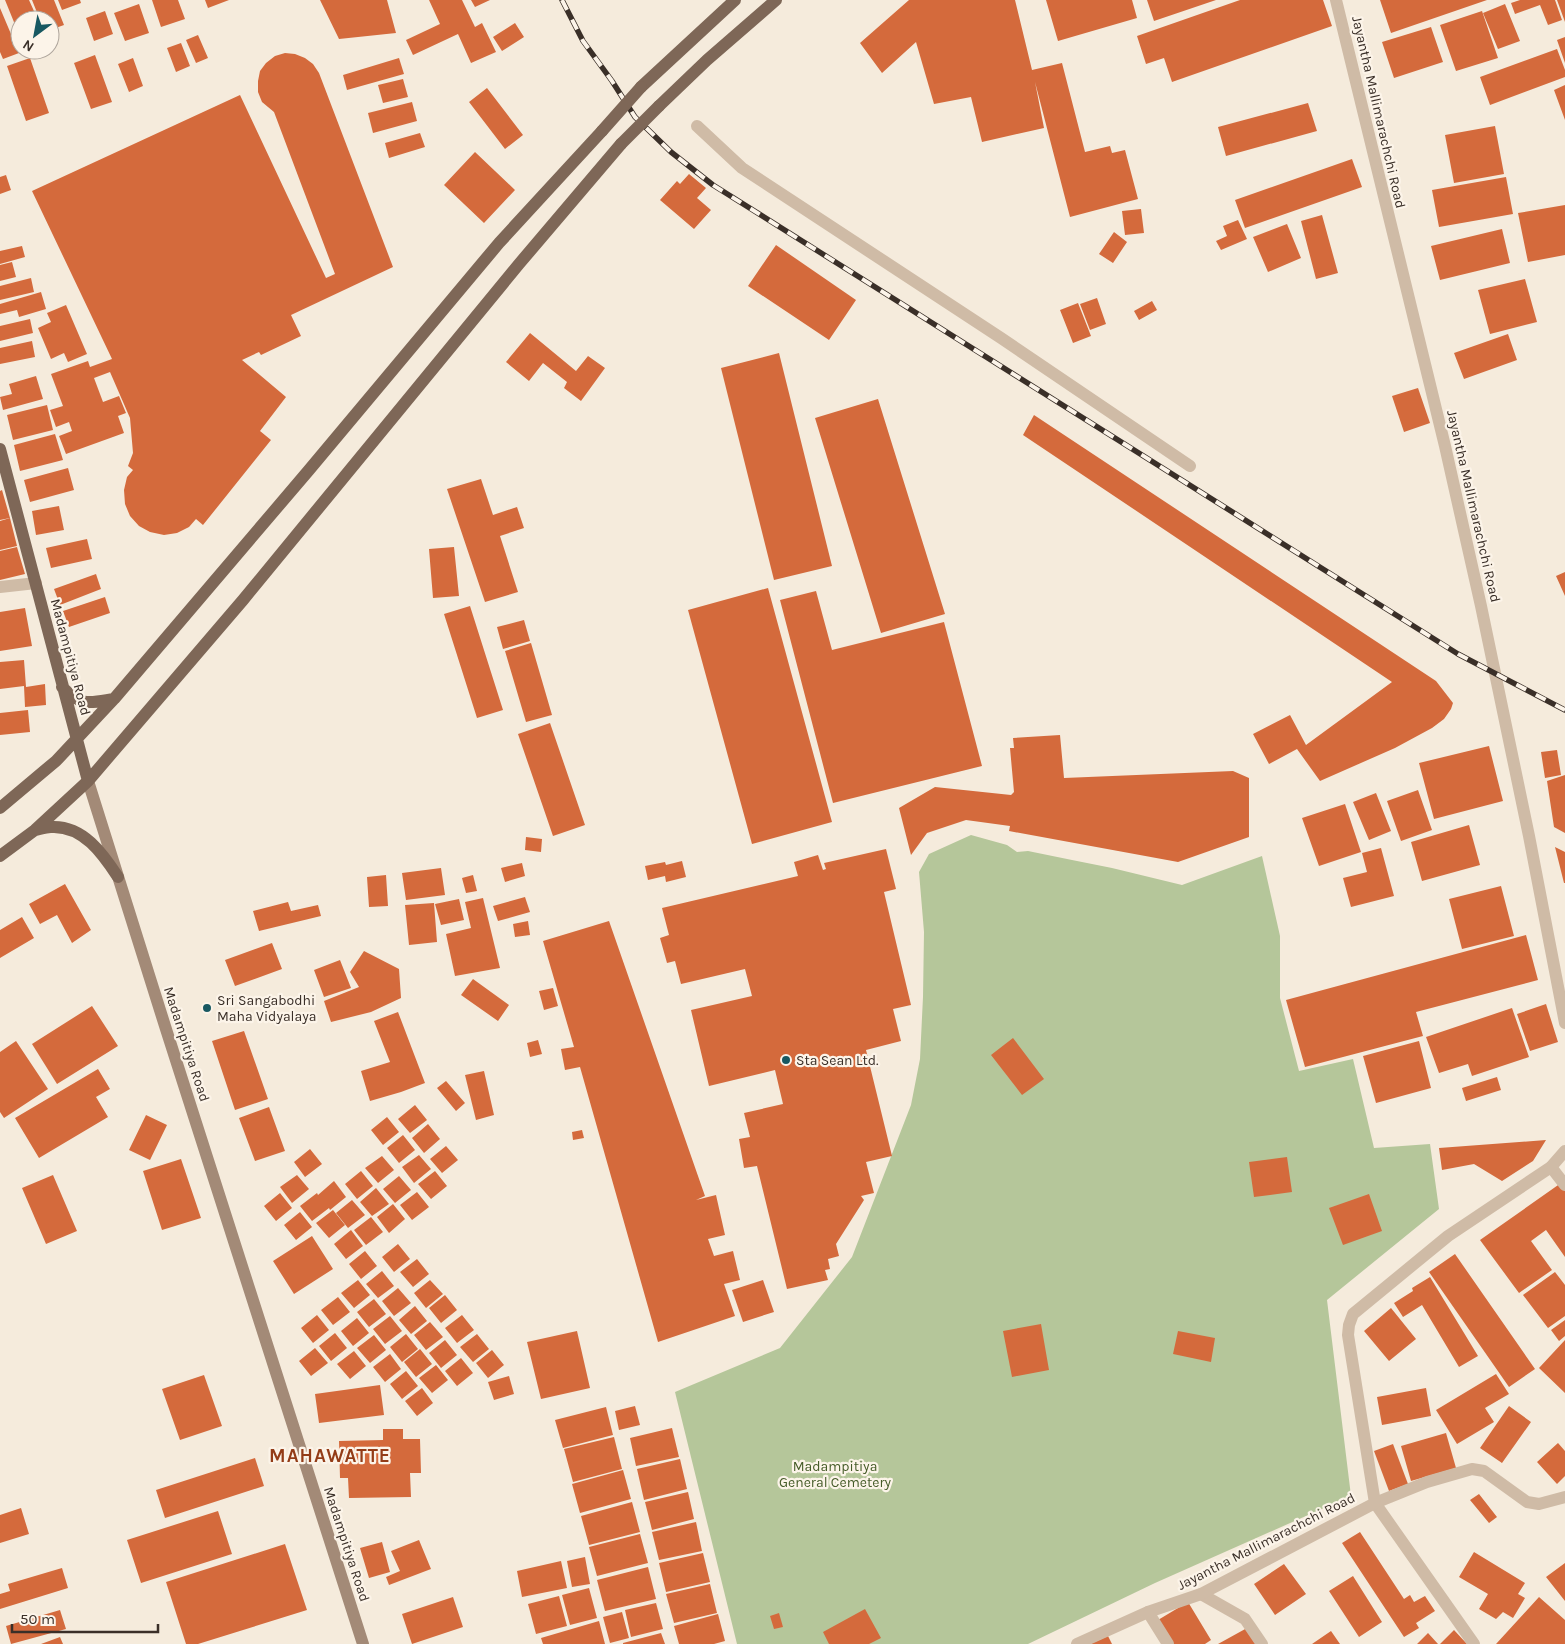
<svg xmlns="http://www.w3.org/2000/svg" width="1565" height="1644" font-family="Karla,sans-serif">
<rect width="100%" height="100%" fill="#f5ebdc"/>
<path fill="#b5c69a" d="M971,835L1007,845L1017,852L1028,851L1072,860L1112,868L1182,885L1262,856L1280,936V998L1299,1071L1353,1059L1374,1148L1430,1144L1439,1209L1327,1300L1351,1496L1155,1583L1028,1644H737L675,1392L780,1348L852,1257L911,1105L920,1059L923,997L924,932L919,872L929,854Z"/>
<path fill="#d46a3c" d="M5,0H29L38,20H20V31L18,32Z
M32,0H54L64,25L50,30V20H40Z
M58,0H80L81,3L62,10Z
M152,0H178L185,19L161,27Z
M205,0H229L208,8Z
M320,0H387L396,33L339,39Z
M429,0H462L475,27L482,23L496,52L471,63L458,34L413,55L406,40L440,24Z
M471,0H490L475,7Z
M909,0H1015L1032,70L1062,63L1085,152L1110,146L1112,153L1125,150L1138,199L1070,217L1035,82L1044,128L982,142L971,97L934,104L916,42L882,73L860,43Z
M1046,0H1132L1137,18L1058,41Z
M1147,0H1216L1154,21Z
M1240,0H1323L1332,26L1172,82L1164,58L1146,64L1137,36Z
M1380,0H1487L1391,33Z
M1520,0H1555L1562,20L1548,25L1540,5L1515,14L1511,3Z
M1557,0H1565V22Z
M139,4L149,33L125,41L114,13Z
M1505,4L1520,41L1498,49L1483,13Z
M0,8L19,53L3,59L0,52Z
M105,11L113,34L94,41L86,18Z
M1482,11L1498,58L1456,71L1440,25Z
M515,23L524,37L502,51L493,37Z
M1431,27L1443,62L1394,78L1382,42Z
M198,35L208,58L196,63L186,40Z
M1565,37V63L1557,40Z
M181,43L190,66L176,72L167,48Z
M1557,49L1565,70V77L1490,105L1480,77Z
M285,53L295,54L305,58L313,64L319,73L393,267L291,315L301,336L261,355L259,352L242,360L286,397L260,431L271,440L203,525L196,519L189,527L177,533L164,535L150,532L139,526L130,516L125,504L124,490L127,477L133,470L128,466L133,453L130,418L110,372L94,378L103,402L119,396L126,413L118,416L124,433L66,454L59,436L72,431L69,422L56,427L50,410L63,406L51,374L88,361L90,367L112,359L32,191L240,95L326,278L335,274L274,112L262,102L258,92V81L260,71L266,63L275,56Z
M95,55L112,102L91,109L74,63Z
M30,58L49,113L26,121L7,66Z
M133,58L143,86L129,92L118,64Z
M399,58L404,74L347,90L343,75Z
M403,79L408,97L383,103L378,85Z
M1565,85V120L1554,90Z
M487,88L523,135L505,149L469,102Z
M412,102L417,121L373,133L368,113Z
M1308,103L1317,131L1226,156L1218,127Z
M1495,126L1504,174L1454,183L1445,135Z
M420,133L425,147L389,158L385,143Z
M475,152L515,190L484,223L444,185Z
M1352,159L1362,187L1245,228L1235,200Z
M689,174L706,188L697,198L711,210L694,229L660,200L677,181L680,184Z
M6,175L11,190L0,194V177Z
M1506,177L1513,214L1439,227L1432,190Z
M1565,205V255L1528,262L1518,213Z
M1141,209L1144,233L1125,235L1122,211Z
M1322,215L1338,273L1316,279L1301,221Z
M1238,220L1247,239L1221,250L1216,241L1227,236L1223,226Z
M1287,224L1301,258L1268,272L1253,237Z
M1502,229L1510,263L1440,280L1431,246Z
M1114,232L1127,242L1113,263L1099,254Z
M776,245L856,300L829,340L748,286Z
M22,246L25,257L0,264V251Z
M12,262L16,277L0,281V265Z
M31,278L34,292L0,300V286Z
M1525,279L1537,322L1490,334L1478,290Z
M41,292L46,309L19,317L17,310L0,314V304Z
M1097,298L1106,324L1090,330L1080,304Z
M1152,301L1157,310L1139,320L1134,311Z
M1078,303L1091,336L1073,343L1060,310Z
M66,305L87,354L68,362L64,353L51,359L38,328L51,322L47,313Z
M30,319L33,333L0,341V326Z
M530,333L576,371L588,356L605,368L581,401L564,388L567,382L543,363L529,381L506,362Z
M1508,334L1517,360L1464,379L1454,353Z
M32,341L35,357L0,364V348Z
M779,353L832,566L774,580L721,368Z
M36,376L43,399L3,410L0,397L12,394L9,384Z
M1418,388L1430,423L1404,432L1392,396Z
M878,399L945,614L881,633L815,418Z
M47,405L53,430L13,440L7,415Z
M1034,415L1436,681L1453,703L1451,709L1444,719L1432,728L1395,748L1320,781L1297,749L1269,764L1253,734L1290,715L1306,745L1392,682L1023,435Z
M55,434L63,460L20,471L14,445Z
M68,468L74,490L30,502L24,480Z
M481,479L493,515L517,507L524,528L500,536L518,592L485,602L447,489Z
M2,490L10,518L0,520V491Z
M59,506L64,530L36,535L32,511Z
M10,518L17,546L0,550V521Z
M87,539L92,559L51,568L46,548Z
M17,547L25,574L0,580V551Z
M454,547L459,596L433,598L429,549Z
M1565,572V596L1556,576Z
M96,574L101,589L60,605L54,589Z
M768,588L832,822L752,844L688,610Z
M816,591L832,650L944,622L982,766L833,803L780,600Z
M105,597L110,613L69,627L63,611Z
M470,606L503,710L477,718L444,614Z
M25,608L32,646L0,651V612Z
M524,620L530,641L503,649L497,627Z
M531,643L552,715L526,722L505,651Z
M24,660L26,687L45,684L46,705L25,707L24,686L0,689V662Z
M28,710L30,732L0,735V713Z
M550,723L585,825L553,836L518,734Z
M1060,735L1064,778L1233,771L1249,778V837L1178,862L1009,831L1010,826L966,820L927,833L911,855L899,808L935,787L1011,795L1014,792L1010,748H1014L1013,738Z
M1489,746L1503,801L1434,819L1419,763Z
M1557,750L1561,775L1545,778L1541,752Z
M1565,775V833L1554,827L1547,781Z
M1418,790L1432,830L1401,841L1387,801Z
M1376,793L1391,831L1369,840L1353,802Z
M1345,804L1361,852L1319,866L1302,818Z
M1469,825L1480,865L1422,881L1411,842Z
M526,837L542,839L541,852L525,850Z
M1555,847L1565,852V883H1564Z
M1381,848L1394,896L1351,907L1343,878L1367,872L1362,853Z
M886,849L896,889L884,892L911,1005L893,1009L901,1041L866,1050L892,1156L866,1162L874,1193L861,1196L864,1200L836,1244L839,1256L828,1259L830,1269L825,1270L828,1280L787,1289L757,1166L744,1168L739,1139L750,1137L744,1113L783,1104L775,1070L709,1086L691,1010L752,996L745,969L681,984L675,961L667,963L660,938L669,935L662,908L798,876L794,862L818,855L823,870L826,869L824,863Z
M682,861L686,877L666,882L665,876L648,880L645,866L665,862L666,865Z
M522,863L525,876L505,882L501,868Z
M441,868L445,895L406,900L402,873Z
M386,875L388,906L369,907L367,877Z
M473,875L477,891L466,893L462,878Z
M65,884L91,930L72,943L57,915L40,924L29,904Z
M1501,886L1514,936L1462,949L1449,899Z
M525,897L530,912L498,921L493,906Z
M483,898L500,968L455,976L446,934L471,928L465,902Z
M459,899L464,920L441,925L435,904Z
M288,902L291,911L318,905L321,916L259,931L253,911Z
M434,903L437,942L409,945L405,905Z
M22,917L34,938L0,958V930Z
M528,921L530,935L515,937L513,924Z
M609,921L705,1196L696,1200L716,1195L725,1235L708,1239L714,1256L733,1251L740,1280L724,1284L735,1316L658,1342L580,1067L565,1070L561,1049L574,1047L543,941Z
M1526,935L1538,980L1416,1012L1423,1036L1305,1067L1286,1000Z
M272,943L282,969L235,986L225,960Z
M364,951L399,969L401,998L371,1012L331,1022L324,1001L359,987L350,972Z
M340,960L351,988L324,997L314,970Z
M473,979L509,1005L498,1021L461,995Z
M553,988L558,1006L544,1010L539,991Z
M1546,1004L1558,1042L1530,1051L1517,1014Z
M92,1006L118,1046L57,1084L32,1044Z
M1512,1008L1529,1057L1472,1076L1468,1064L1439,1073L1426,1037Z
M398,1012L425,1083L401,1092L370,1101L361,1071L390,1062L374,1021Z
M244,1031L268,1099L235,1110L212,1041Z
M1013,1038L1044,1079L1022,1095L991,1055Z
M538,1040L542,1054L530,1057L527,1043Z
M16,1041L48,1089L4,1118L0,1112V1052Z
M1419,1041L1431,1088L1376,1103L1363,1056Z
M98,1069L110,1089L96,1097L108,1117L39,1158L15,1118Z
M484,1071L494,1115L476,1120L465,1075Z
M1497,1077L1501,1090L1466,1101L1462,1088Z
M446,1081L465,1103L456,1111L437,1088Z
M415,1105L427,1120L410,1133L398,1119Z
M269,1107L285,1151L255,1161L239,1118Z
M146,1115L167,1125L150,1160L129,1150Z
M387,1117L399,1132L383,1145L371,1130Z
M428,1124L440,1139L424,1153L412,1138Z
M582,1130L584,1138L573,1140L572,1132Z
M403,1135L415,1150L399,1163L387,1148Z
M1546,1140L1533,1161L1502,1181L1474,1164L1442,1170L1439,1148Z
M446,1146L458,1160L442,1173L430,1159Z
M310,1149L322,1164L305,1177L294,1162Z
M419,1155L431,1169L414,1183L402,1167Z
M382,1156L394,1170L378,1183L365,1168Z
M1287,1157L1292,1192L1254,1197L1249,1162Z
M181,1159L201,1218L162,1230L143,1171Z
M361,1171L373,1186L357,1199L345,1184Z
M435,1171L447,1186L431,1199L418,1184Z
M53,1175L77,1231L46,1244L22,1188Z
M297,1175L309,1189L292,1203L280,1187Z
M399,1176L411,1190L395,1203L383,1189Z
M334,1181L346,1197L330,1210L329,1208L312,1221L300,1206L317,1193L318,1195Z
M1561,1183L1565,1189V1257L1546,1230L1531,1241L1552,1270L1519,1293L1480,1240Z
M376,1188L389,1204L372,1216L360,1202Z
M417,1192L429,1207L412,1220L400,1205Z
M280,1193L292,1208L276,1221L264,1206Z
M1369,1194L1382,1231L1343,1245L1329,1208Z
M352,1200L365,1215L348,1228L336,1213Z
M393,1204L405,1219L389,1233L377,1217Z
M333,1210L345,1225L329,1238L316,1223Z
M300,1212L312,1227L296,1240L284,1225Z
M371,1217L383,1232L366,1245L354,1230Z
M351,1230L363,1246L346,1259L334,1244Z
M312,1236L333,1269L294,1294L273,1261Z
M398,1244L410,1259L394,1272L382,1257Z
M365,1251L377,1266L361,1279L349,1264Z
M1455,1254L1535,1369L1509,1387L1429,1272Z
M417,1259L429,1274L413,1287L400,1272Z
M382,1271L394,1286L378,1298L366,1284Z
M1555,1272L1565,1285V1316L1548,1328L1523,1295Z
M1430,1277L1478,1356L1459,1367L1422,1305L1403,1317L1394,1303L1413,1291L1412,1288Z
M358,1280L370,1295L354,1308L341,1293Z
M430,1280L443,1294L426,1308L414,1293Z
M763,1280L774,1312L743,1322L732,1290Z
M398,1288L411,1303L394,1316L382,1301Z
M445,1295L457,1310L441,1323L429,1308Z
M338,1297L350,1312L333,1325L321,1310Z
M374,1299L386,1314L369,1327L357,1312Z
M415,1306L427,1321L411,1334L399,1320Z
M1391,1308L1416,1339L1389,1361L1364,1331Z
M317,1315L329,1330L313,1343L301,1328Z
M462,1315L474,1330L457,1343L445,1328Z
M390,1316L402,1331L385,1344L373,1329Z
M357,1318L369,1333L353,1346L341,1331Z
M1565,1320V1336L1559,1341L1551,1330Z
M430,1322L443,1337L426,1350L414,1335Z
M1041,1324L1049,1370L1012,1377L1003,1331Z
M577,1331L590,1388L541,1399L527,1342Z
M1178,1331L1215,1338L1211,1362L1173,1354Z
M335,1333L347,1348L331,1361L319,1346Z
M406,1334L418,1349L402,1362L390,1347Z
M477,1334L489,1349L473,1362L460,1347Z
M374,1335L386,1350L370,1363L357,1348Z
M445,1340L457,1355L441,1368L429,1353Z
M1565,1340V1393L1539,1368Z
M315,1348L328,1363L311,1376L299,1361Z
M420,1349L432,1364L416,1377L404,1362Z
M492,1350L504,1365L488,1378L476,1363Z
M354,1351L366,1366L350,1379L337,1364Z
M390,1354L401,1369L385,1382L373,1367Z
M461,1358L473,1373L457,1386L445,1371Z
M436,1365L448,1380L432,1393L419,1378Z
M406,1371L418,1386L402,1399L390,1384Z
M1496,1374L1509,1394L1485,1408L1494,1422L1457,1444L1436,1410Z
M204,1375L222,1426L180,1440L162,1389Z
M509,1376L514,1394L494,1400L488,1382Z
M380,1385L384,1415L319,1423L315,1394Z
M422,1388L433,1403L417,1416L405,1401Z
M1426,1388L1431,1416L1382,1425L1377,1397Z
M635,1406L640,1425L619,1430L615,1411Z
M1509,1406L1531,1422L1502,1463L1480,1448Z
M606,1407L613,1435L563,1448L555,1420Z
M672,1428L679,1457L636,1466L630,1438Z
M383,1429H403V1439H420L421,1473H410L411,1497L349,1498L348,1478H340L339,1441L383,1440Z
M1446,1433L1456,1468L1411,1481L1401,1446Z
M614,1437L622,1469L573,1482L564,1449Z
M1558,1443L1565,1451V1476L1557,1484L1537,1462Z
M1393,1444L1408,1484L1389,1491L1374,1451Z
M255,1458L264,1486L165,1518L156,1490Z
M680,1459L687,1489L644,1500L637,1469Z
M623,1470L631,1499L580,1513L572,1484Z
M688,1492L694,1519L652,1530L645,1502Z
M1479,1494L1497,1517L1489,1523L1470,1500Z
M632,1502L640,1532L589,1545L581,1516Z
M21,1508L29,1534L0,1543V1515Z
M218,1511L232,1554L141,1583L127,1540Z
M696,1522L702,1551L659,1560L652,1532Z
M1360,1532L1404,1599L1410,1595L1414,1602L1425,1596L1435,1611L1416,1623L1419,1628L1404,1637L1342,1543Z
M640,1534L648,1563L597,1576L589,1547Z
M419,1540L431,1569L389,1585L386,1577L400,1571L391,1551Z
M382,1542L390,1572L369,1578L360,1548Z
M285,1544L307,1610L198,1644H186L166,1582Z
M1474,1552L1525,1583L1518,1594L1525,1598L1513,1618L1503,1612L1496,1619L1479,1609L1488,1594L1459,1577Z
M703,1553L710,1582L666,1592L659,1563Z
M585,1557L590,1584L572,1587L567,1561Z
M561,1561L567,1588L522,1597L517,1571Z
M1565,1563V1601L1546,1577Z
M1284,1564L1306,1594L1275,1615L1254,1584Z
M648,1567L656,1599L605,1611L597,1580Z
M62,1568L68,1588L0,1609V1594L10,1591L8,1584Z
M1353,1576L1382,1622L1359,1637L1329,1591Z
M710,1584L717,1613L674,1623L666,1594Z
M589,1588L597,1618L570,1625L562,1595Z
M559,1596L567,1626L536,1634L528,1604Z
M453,1597L463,1627L412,1644L402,1614Z
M1539,1597L1565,1620V1644H1496Z
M1188,1602L1211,1640L1205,1644H1173L1158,1620Z
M656,1603L663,1629L631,1637L625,1610Z
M865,1609L881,1638L869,1644H829L823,1632Z
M60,1610L66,1629L11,1644L6,1626Z
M622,1612L629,1638L610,1643L603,1617Z
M779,1613L783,1627L774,1629L770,1616Z
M718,1614L725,1641L714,1644H679L674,1626Z
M599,1621L605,1644H543L541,1638Z
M1247,1628L1256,1644H1218Z
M1454,1630L1467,1644H1440Z
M1331,1631L1340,1644H1312Z
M661,1633L665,1644H623V1643Z
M1428,1633L1438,1644H1417Z
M1108,1636L1112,1644H1090Z
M60,1637L63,1644H41Z"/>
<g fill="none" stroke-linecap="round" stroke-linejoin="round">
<path stroke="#cfbba6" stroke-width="12" d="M697,126L742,168L1001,338L1190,466
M0,587L36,583
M1551,1167L1565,1185
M1201,1594L1245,1619L1262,1644
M1148,1612L1168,1644
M1474,1644L1375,1503L1427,1482L1472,1469L1484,1471L1527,1502L1539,1504L1565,1497"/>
<path stroke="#cfbba6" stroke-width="12" d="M1336,0L1445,446L1481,606L1529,836L1565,1023
M1077,1644L1148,1612L1201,1594L1375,1503L1348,1335L1349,1325L1353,1314L1448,1236L1551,1167L1565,1151"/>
<path stroke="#a38a77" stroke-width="12" d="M88,781L165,1026L363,1644"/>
<path stroke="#7e6757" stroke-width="12" d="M641,87L735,0
M659,106L707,60L776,0
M0,449L88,781
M62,687C82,707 89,703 114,699
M0,808L56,761L114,699L309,470L499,243L602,131
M35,830C40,829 46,827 51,827C83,825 103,854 118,877
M0,856L35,830L88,781L243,600L519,264L621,144"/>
<g stroke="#3a2f28" stroke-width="5.5">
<path id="rail" d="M562,0L583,41L612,81L635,117L671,152L713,185L1458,654L1565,710"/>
</g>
<use href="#rail" stroke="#fcf4e9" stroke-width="4" stroke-dasharray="11" stroke-linecap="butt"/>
<path stroke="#7e6757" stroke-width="12" d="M602,131L641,87
M621,144L659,106"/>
</g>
<g fill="#185861" stroke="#fcf4e9" stroke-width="2">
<circle cx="207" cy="1008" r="5"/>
<circle cx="786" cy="1060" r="5"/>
</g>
<g text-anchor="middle" stroke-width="4.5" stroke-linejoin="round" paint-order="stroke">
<g font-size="14" fill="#3a2f28" stroke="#fcf4e9">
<text transform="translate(1379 112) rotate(77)" y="5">Jayantha Mallimarachchi Road</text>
<text transform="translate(1474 506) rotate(77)" y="5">Jayantha Mallimarachchi Road</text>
<text transform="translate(71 657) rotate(75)" y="5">Madampitiya Road</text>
<text transform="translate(187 1044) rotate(72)" y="5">Madampitiya Road</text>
<text transform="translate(1266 1541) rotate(-27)" y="5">Jayantha Mallimarachchi Road</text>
<text transform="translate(347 1544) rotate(72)" y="5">Madampitiya Road</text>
</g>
<g font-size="14" fill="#3a2f28" stroke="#fcf4e9" text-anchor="start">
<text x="217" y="1005">Sri Sangabodhi<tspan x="217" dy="16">Maha Vidyalaya</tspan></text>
<text x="796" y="1065">Sta Sean Ltd.</text>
</g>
<g font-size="14" fill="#465c29" stroke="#fcf4e9">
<text x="835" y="1471">Madampitiya<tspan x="835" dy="16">General Cemetery</tspan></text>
</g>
<g font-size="19" font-weight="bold" letter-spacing="1" fill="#933c17" stroke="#fcf4e9">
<text x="330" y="1462">MAHAWATTE</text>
</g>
</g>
<g transform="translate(35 35) rotate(212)"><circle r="24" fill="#fcf4e9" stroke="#aea59c"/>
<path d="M0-4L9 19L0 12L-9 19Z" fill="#185861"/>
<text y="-8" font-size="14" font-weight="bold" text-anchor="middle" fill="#3a2f28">N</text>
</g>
<path d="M12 1624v8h146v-8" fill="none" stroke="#3a2f28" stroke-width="2.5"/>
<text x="20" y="1624" font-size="15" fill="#3a2f28" stroke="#fcf4e9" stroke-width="4" paint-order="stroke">50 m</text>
</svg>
